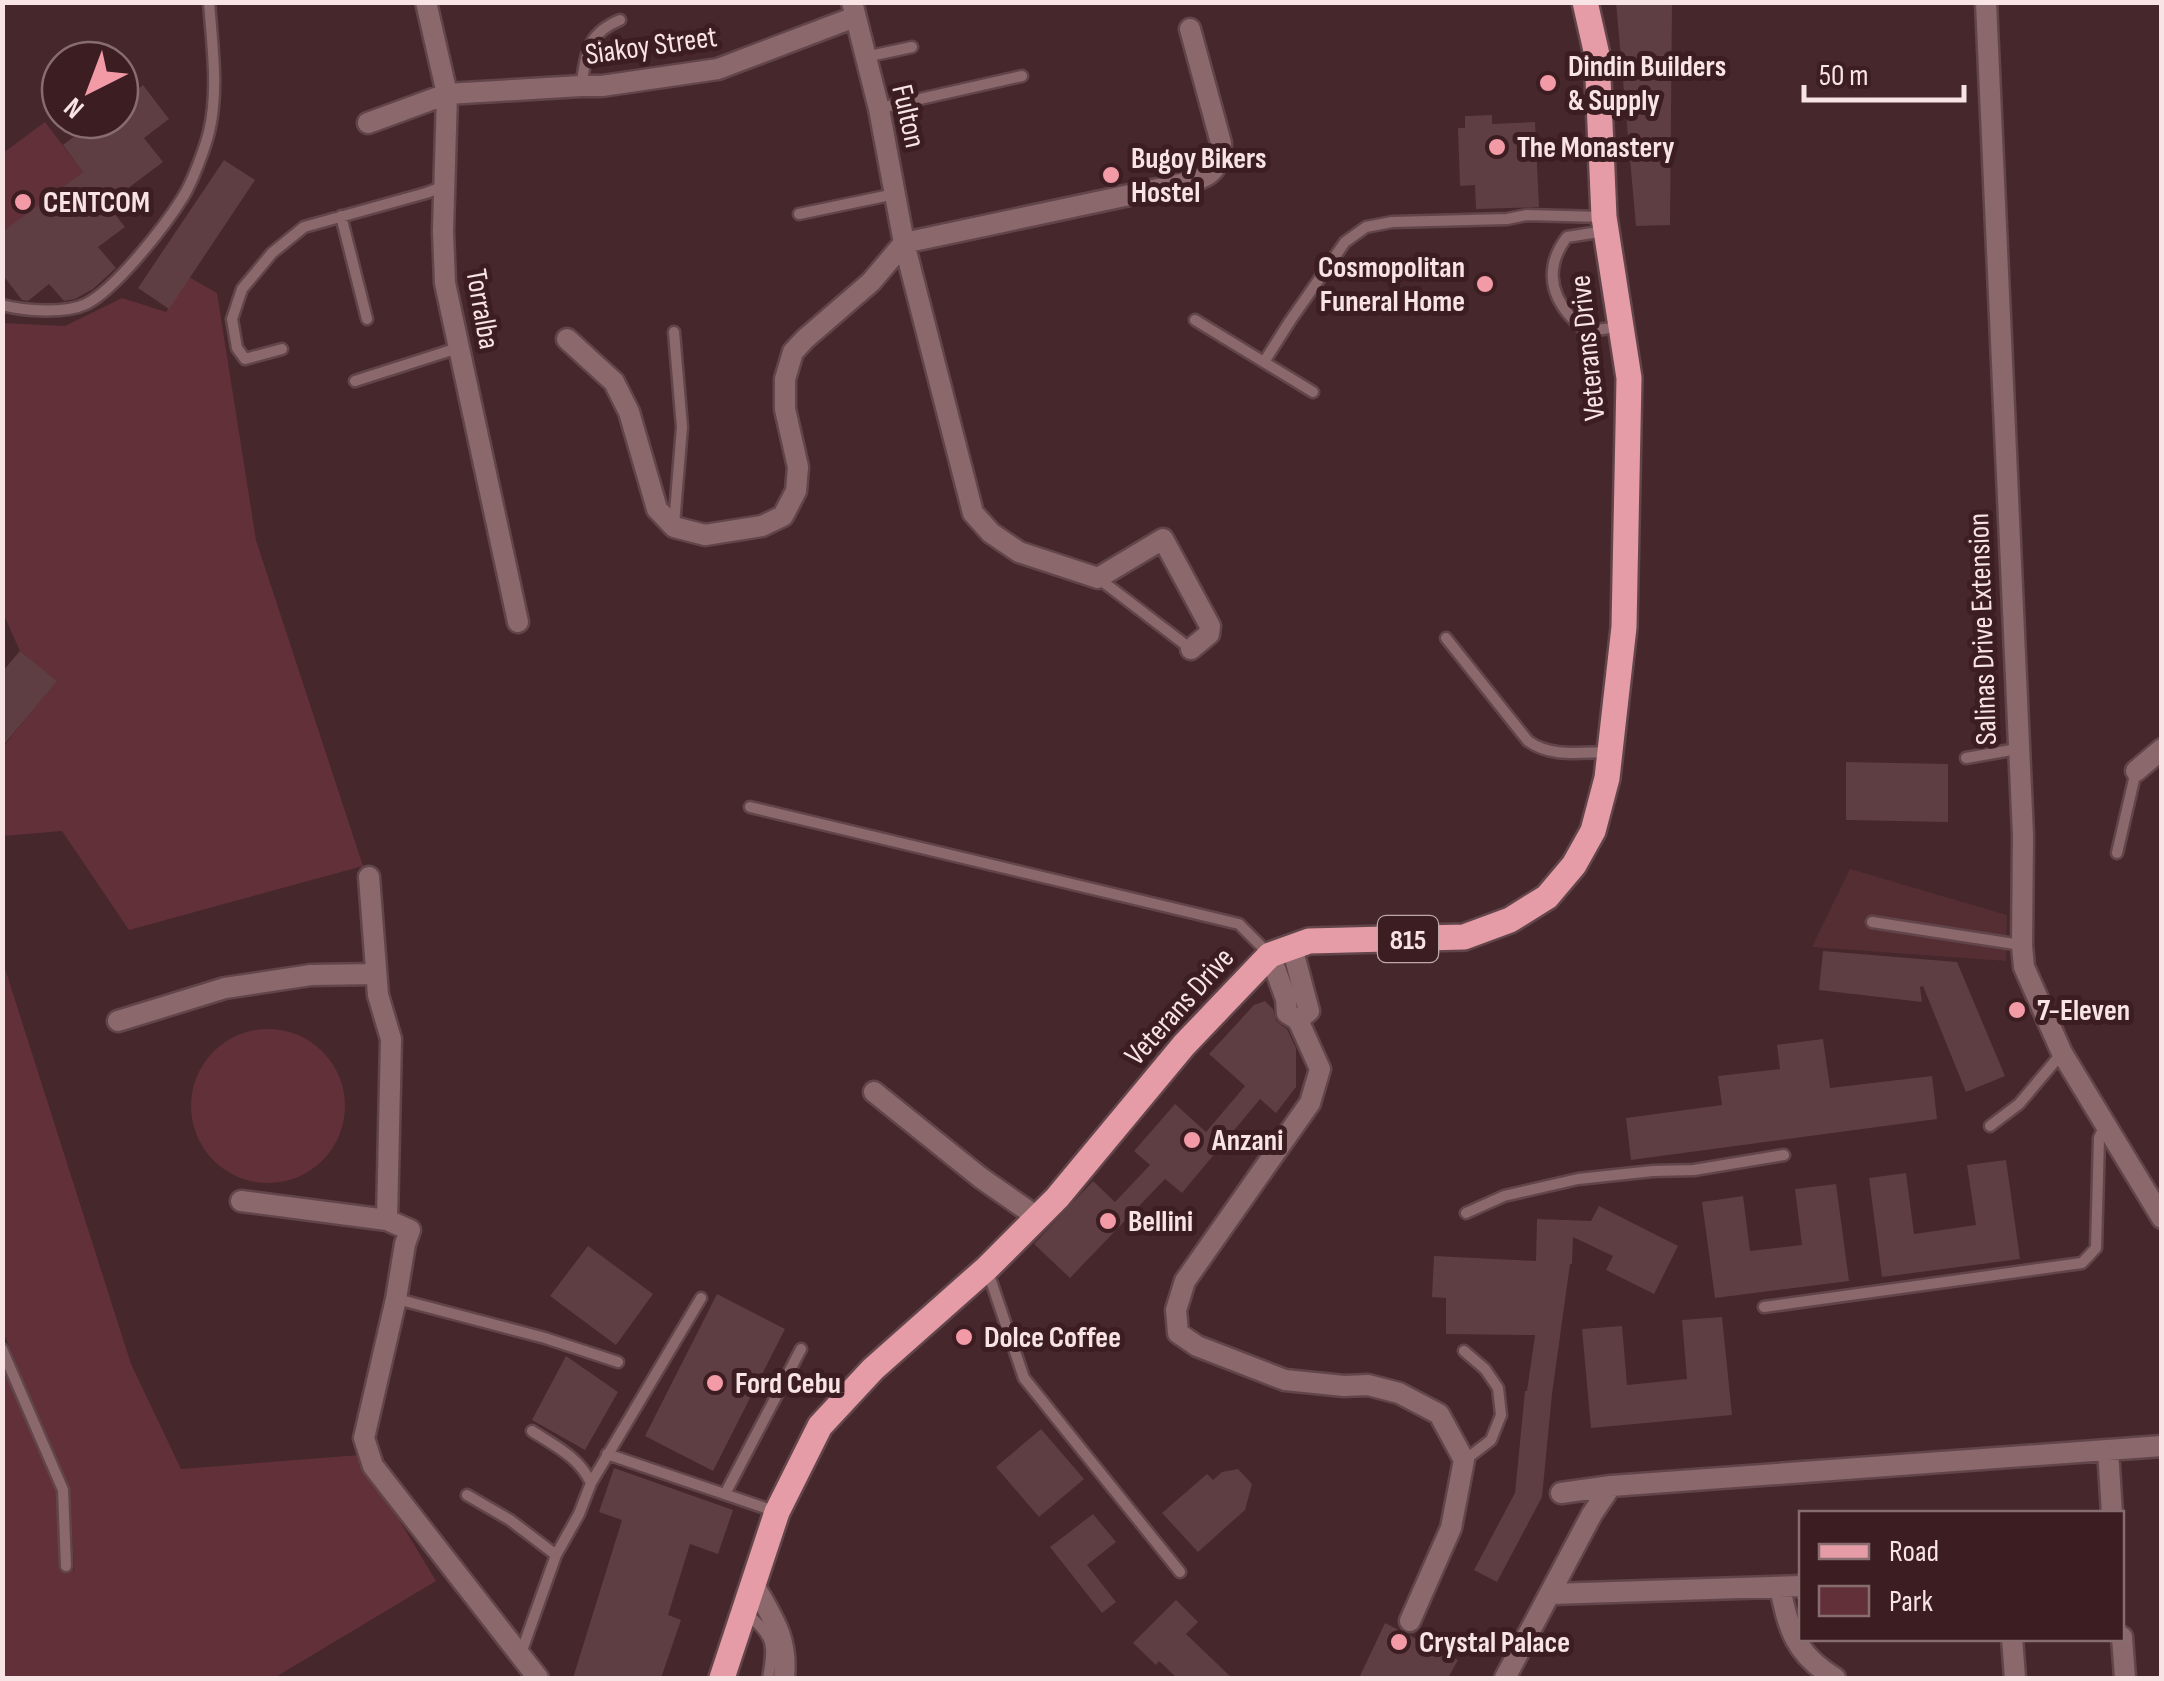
<svg xmlns="http://www.w3.org/2000/svg" width="2164" height="1681" font-family="'Sofia Sans Condensed',sans-serif">
<rect width="100%" height="100%" fill="#45272c"/>
<path fill="#552e34" d="M1850,869L2007,915L2006,961L1812,947Z"/>
<path fill="#623039" d="M45,122L83,172L3,232V153Z
M189,277L217,293L256,540L363,866L129,930L62,831L3,836V747L56,681L20,651L3,613L2,323L65,326L122,298L166,312Z
M2,959L131,1364L181,1469L360,1455L436,1581L274,1678H3V1365L57,1491L59,1570H74L70,1491L3,1332Z
M191 1106a77 77 0 1 1 154 0a77 77 0 1 1-154 0Z"/>
<path fill="#5e3e42" d="M1616,2H1672L1670,225L1636,226Z
M143,85L169,119L144,138L163,162L107,204L125,227L98,247L116,268L93,289L75,299L64,301L49,284L28,301L22,300L2,274V232L83,172L63,145L80,132L71,120H120V103Z
M1492,115V124L1535,122L1539,207L1476,209L1475,185L1460,186L1458,128H1465V116Z
M224,160L255,180L169,309L138,288Z
M20,651L57,681L2,747V672Z
M1846,762L1948,764V822L1846,820Z
M1823,951L1957,962L2005,1076L1966,1092L1923,986L1920,987L1922,1002L1819,990Z
M1265,1001L1273,1009L1276,1021L1287,1029L1296,1048V1087L1276,1113L1260,1099L1182,1193L1165,1179L1070,1278L1034,1244L1093,1181L1115,1202L1150,1165L1134,1151L1175,1104L1206,1132L1245,1086L1209,1054L1254,1005Z
M1823,1039L1830,1088L1932,1076L1937,1119L1631,1160L1626,1118L1722,1105L1718,1076L1780,1069L1777,1045Z
M2006,1160L2020,1259L1882,1277L1869,1178L1906,1173L1914,1234L1976,1225L1967,1165Z
M1836,1184L1849,1281L1715,1298L1702,1202L1743,1196L1750,1251L1802,1245L1795,1189Z
M1599,1206L1678,1246L1654,1294L1606,1270L1613,1256L1573,1237L1572,1264H1570L1552,1394L1542,1497L1497,1582L1474,1570L1515,1493L1525,1391H1527L1535,1335L1446,1334V1298L1432,1297L1434,1256L1536,1261L1537,1219L1591,1221Z
M588,1246L653,1294L616,1345L550,1296Z
M717,1294L785,1329L713,1471L645,1436Z
M1722,1317L1732,1415L1591,1428L1582,1329L1622,1326L1627,1385L1687,1379L1682,1320Z
M566,1356L618,1392L585,1450L532,1420Z
M1041,1429L1084,1479L1039,1517L996,1467Z
M614,1468L733,1510L718,1554L690,1544L668,1615L681,1620L661,1678H573L622,1520L599,1512Z
M1238,1469L1252,1484L1245,1510L1198,1552L1162,1513L1207,1474L1213,1480L1222,1472Z
M1093,1514L1116,1542L1087,1565L1116,1602L1102,1613L1050,1547Z
M1176,1600L1198,1622L1186,1634L1232,1678H1177L1159,1661L1156,1665L1133,1643Z
M1385,1623L1458,1660L1448,1678H1359Z"/>
<g fill="none" stroke-linecap="round" stroke-linejoin="round">
<g stroke="#62454a" stroke-width="15">
<path id="service" d="M865,57L912,47
M581,86C587,53 586,34 620,20
M880,108L1022,76
M799,214L895,194
M341,216L367,319
M1605,231L1567,237C1547,263 1548,291 1570,316C1573,319 1578,325 1581,327C1593,333 1608,328 1621,326
M2,305C24,311 65,314 86,304C116,289 165,226 183,197C192,183 205,148 209,132C219,90 212,45 209,2
M1195,320L1313,392
M282,349L245,359L237,348L232,319L242,289L272,253L304,227L426,193L445,186
M1264,362L1290,321L1345,242L1366,227L1392,222L1507,219L1527,215L1603,217
M355,381L458,348
M674,525L682,427L674,332
M1098,578L1191,649
M1446,638L1528,741C1551,758 1582,752 1609,752
M1966,758L2017,749
M750,807L1239,924L1269,954
M2117,853L2136,771
M1872,922L2021,945
M1990,1126L2019,1104L2062,1053
M1466,1213L1504,1196L1578,1179L1653,1171L1694,1170L1784,1155
M987,1269L1024,1378L1180,1572
M397,1299L545,1338L618,1362
M1764,1307L2082,1263L2096,1248L2099,1138L2104,1127
M2,1349L63,1490L66,1566
M1464,1351L1485,1369L1498,1388L1501,1415L1491,1440L1465,1460
M532,1431C555,1446 579,1457 591,1483
M607,1454L777,1512
M725,1494L801,1349
M467,1495L510,1520L556,1555
M747,1614C774,1636 774,1645 768,1678
M520,1656L556,1555L579,1514L591,1483L701,1298"/>
</g>
<g stroke="#62454a" stroke-width="25">
<path id="minor" d="M426,2L447,94L443,231L445,283L518,622
M852,2L879,109L904,243L973,513L991,533L1019,552L1098,578L1163,539L1210,626L1209,634L1191,649
M368,123L447,94L581,86H602L718,69L855,17
M567,339L614,382L629,412L657,509L674,527L705,535L762,526L783,516L796,491L798,467L785,409V379L793,352L805,339L871,282L904,243L1181,184C1206,178 1220,174 1221,143L1190,29
M2136,771L2162,749
M369,877L378,995L391,1039L387,1220
M1292,947L1309,1011L1298,1020
M1270,955L1286,999L1287,1013L1298,1020L1320,1069L1310,1103L1185,1281L1176,1310L1178,1333L1197,1346L1285,1380L1344,1386L1368,1385L1399,1393L1439,1414L1464,1460L1451,1528L1410,1621
M118,1021L225,988L311,975L376,974
M874,1092L981,1178L1037,1217
M241,1201L387,1220L410,1230L405,1244L396,1299L364,1438L373,1466L538,1678
M2108,1450L2112,1514
M1561,1493L1611,1486L2162,1446
M754,1585C773,1619 788,1638 784,1678
M1780,1588C1789,1630 1795,1654 1835,1678
M1551,1594L1802,1586
M2122,1637L2125,1678
M2012,1638L2015,1678
M1505,1678L1592,1514L1611,1486"/>
</g>
<g stroke="#62454a" stroke-width="25">
<path id="tertiary" d="M1986,2L2023,835L2022,946L2024,967L2062,1053L2162,1218"/>
</g>
<g stroke="#62454a" stroke-width="30">
<path id="primary" d="M722,1678L777,1512L820,1426L873,1369L987,1268L1057,1198L1184,1045L1270,955L1309,941L1464,937L1510,920L1547,897L1574,865L1593,831L1607,778L1624,627L1629,378L1604,217L1597,55L1585,2"/>
</g>
<use href="#service" stroke="#8b686c" stroke-width="10"/>
<use href="#minor" stroke="#8b686c" stroke-width="20"/>
<use href="#tertiary" stroke="#8b686c" stroke-width="20"/>
<use href="#primary" stroke="#e59ca6" stroke-width="25"/>
</g>
<g fill="#f39aa7" stroke="#3b1d22" stroke-width="4">
<circle cx="1548" cy="83" r="10"/>
<circle cx="1497" cy="147" r="10"/>
<circle cx="1111" cy="175" r="10"/>
<circle cx="23" cy="202" r="10"/>
<circle cx="1485" cy="284" r="10"/>
<circle cx="2017" cy="1010" r="10"/>
<circle cx="1192" cy="1140" r="10"/>
<circle cx="1108" cy="1221" r="10"/>
<circle cx="964" cy="1337" r="10"/>
<circle cx="715" cy="1383" r="10"/>
<circle cx="1399" cy="1642" r="10"/>
</g>
<g text-anchor="middle" stroke-width="10" stroke-linejoin="round" paint-order="stroke">
<rect fill="#3b1d22" stroke="#bfa8aa" stroke-width="2.5" x="1378" y="916" width="60" height="46" rx="8"/>
<g font-size="28" font-weight="bold" fill="#f8e3e5">
<text x="1408" y="949">815</text>
</g>
<g font-size="30" fill="#f8e3e5" stroke="#3b1d22">
<text transform="translate(651 45) rotate(-8)" y="10">Siakoy Street</text>
<text transform="translate(909 116) rotate(77)" y="10">Fulton</text>
<text transform="translate(483 309) rotate(80)" y="10">Torralba</text>
<text transform="translate(1587 348) rotate(-96)" y="10">Veterans Drive</text>
<text transform="translate(1982 629) rotate(-92)" y="10">Salinas Drive Extension</text>
<text transform="translate(1179 1006) rotate(-48)" y="10">Veterans Drive</text>
</g>
<g font-size="30" font-weight="bold" fill="#f8e3e5" stroke="#3b1d22" text-anchor="start">
<text x="1568" y="76">Dindin Builders<tspan x="1568" dy="34">&amp; Supply</tspan></text>
<text x="1517" y="157">The Monastery</text>
<text x="1131" y="168">Bugoy Bikers<tspan x="1131" dy="34">Hostel</tspan></text>
<text x="43" y="212">CENTCOM</text>
<text x="1465" y="277" text-anchor="end">Cosmopolitan<tspan x="1465" dy="34">Funeral Home</tspan></text>
<text x="2037" y="1020">7-Eleven</text>
<text x="1212" y="1150">Anzani</text>
<text x="1128" y="1231">Bellini</text>
<text x="984" y="1347">Dolce Coffee</text>
<text x="735" y="1393">Ford Cebu</text>
<text x="1419" y="1652">Crystal Palace</text>
</g>
</g>
<rect width="2164" height="1681" fill="none" stroke="#f8e3e5" stroke-width="10"/>
<rect x="1799" y="1511" width="325" height="130" fill="#3b1d22" stroke="#876c70" stroke-width="2.5"/>
<rect x="1819" y="1544" width="50" height="15" fill="#e59ca6" stroke="#876c70" stroke-width="2.5"/>
<text x="1889" y="1561" font-size="30" fill="#f8e3e5">Road</text>
<rect x="1819" y="1586" width="50" height="30" fill="#623039" stroke="#876c70" stroke-width="2.5"/>
<text x="1889" y="1611" font-size="30" fill="#f8e3e5">Park</text>
<g transform="translate(90 90) rotate(222)"><circle r="48" fill="#3b1d22" stroke="#876c70" stroke-width="2.5"/>
<path d="M0-8L18 38L0 25L-18 38Z" fill="#f39aa7"/>
<text y="-15" font-size="28" font-weight="bold" text-anchor="middle" fill="#f8e3e5">N</text>
</g>
<path d="M1804 85v15h160v-15" fill="none" stroke="#f8e3e5" stroke-width="5"/>
<text x="1819" y="85" font-size="30" fill="#f8e3e5" stroke="#3b1d22" stroke-width="8" paint-order="stroke">50 m</text>
</svg>
